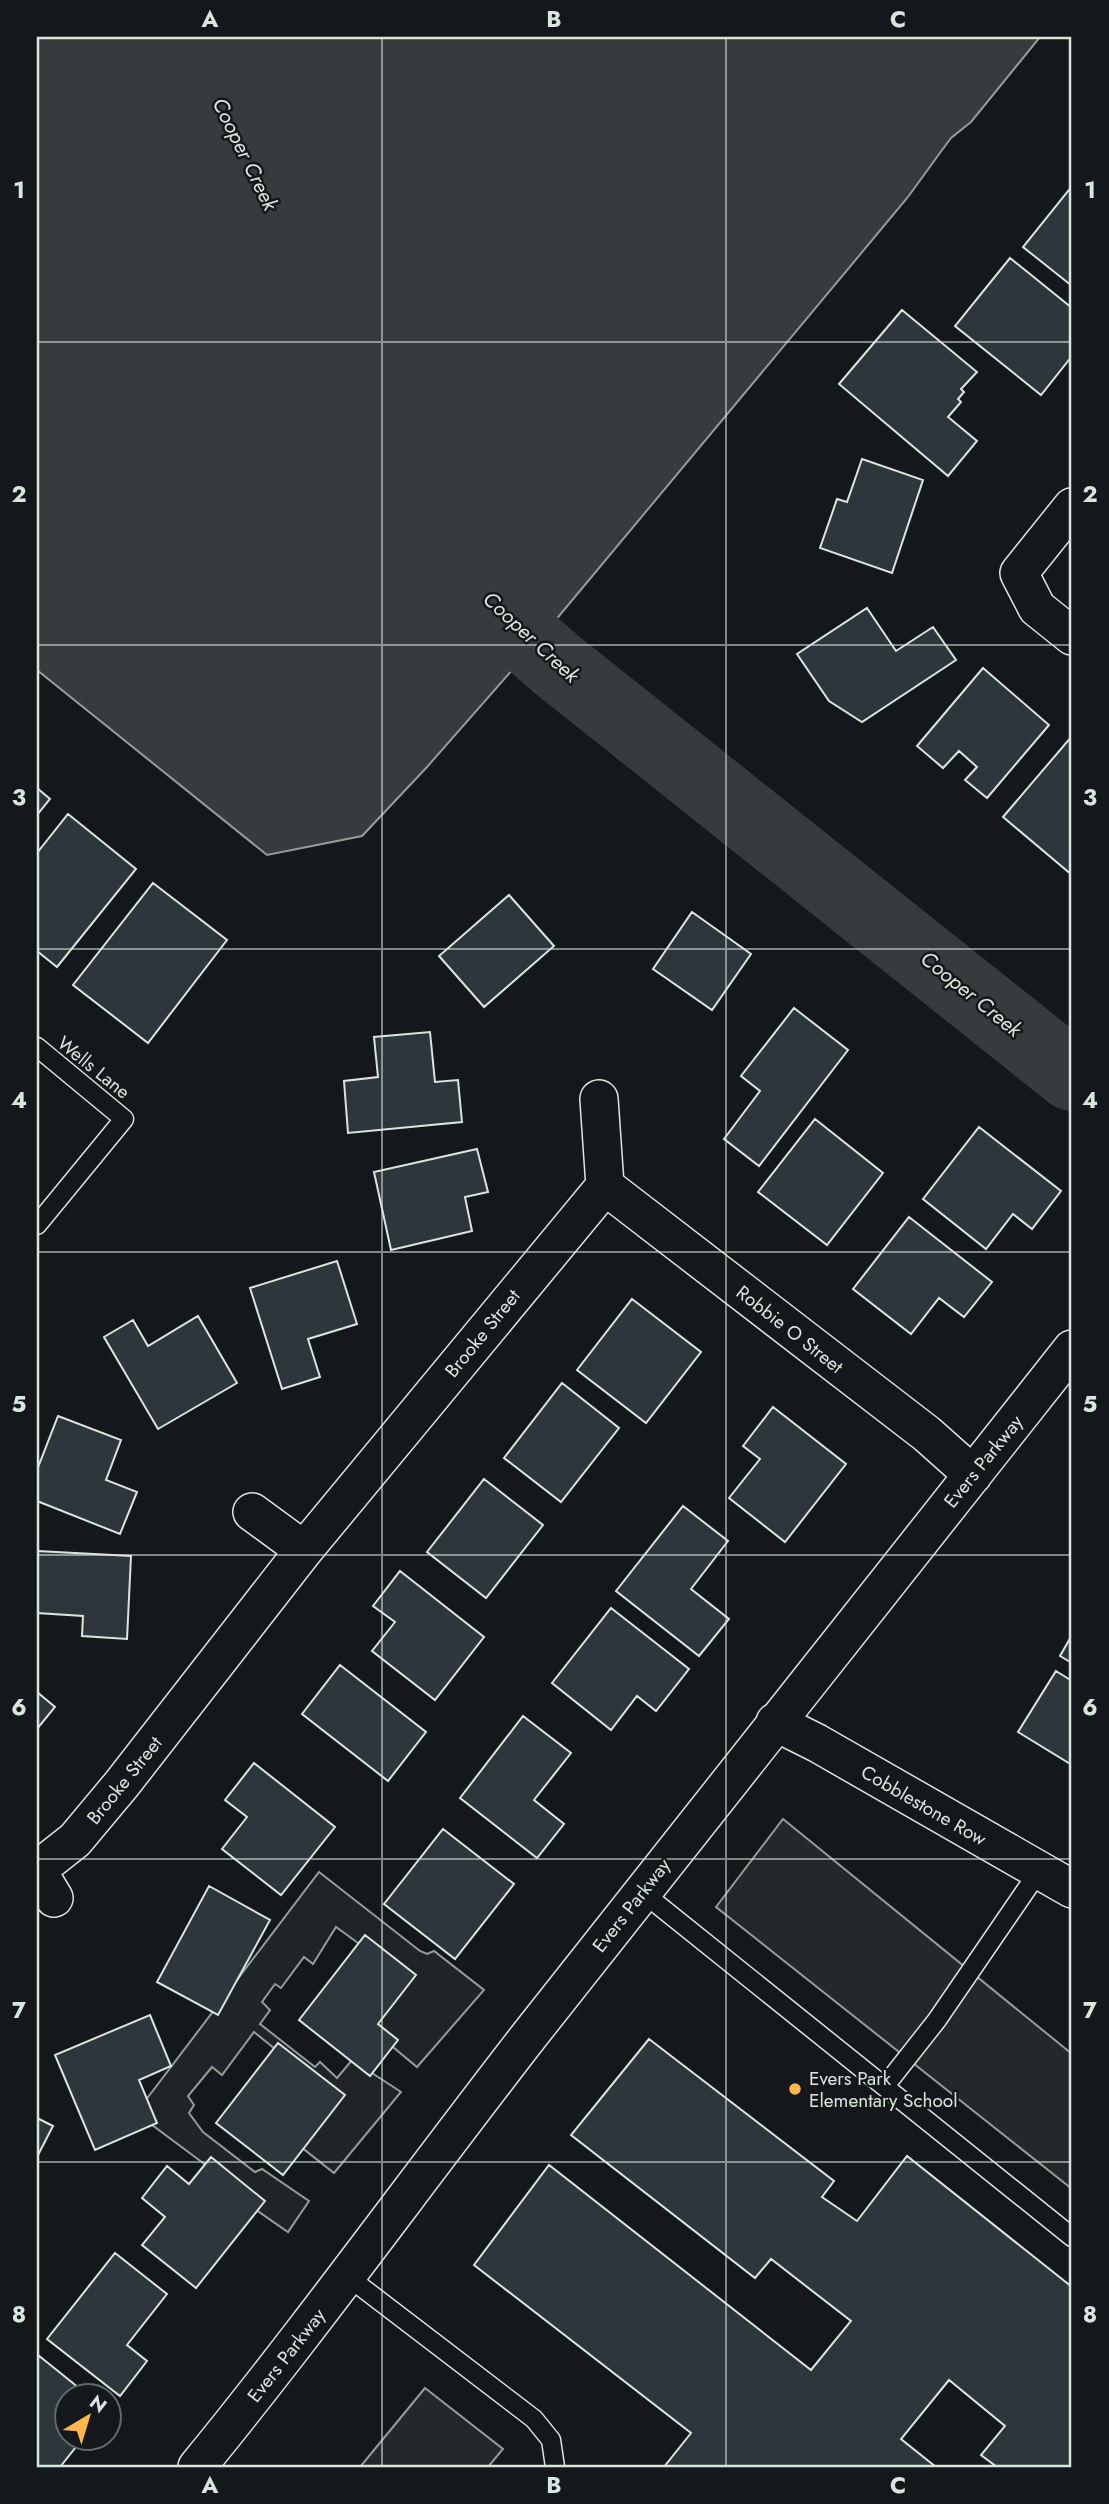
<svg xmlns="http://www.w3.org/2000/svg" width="1109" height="2504" font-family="Jost,sans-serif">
<rect width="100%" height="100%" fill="#14181c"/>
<path fill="#202428" stroke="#939e99" stroke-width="2" d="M319,1872L420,1951L427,1954L434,1951L484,1990L417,2067L370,2028L391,1967L336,1927L313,1964L304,1957L281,1988L275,1984L262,2002L270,2010L260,2024L315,2067L320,2062L337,2078L352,2060L401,2092L334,2173L291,2139L307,2075L254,2032L222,2075L212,2067L188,2096L194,2105L189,2113L203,2132L255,2172L262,2169L309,2201L288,2232L239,2198L242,2192L136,2113Z"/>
<path fill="#24282b" stroke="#939e99" stroke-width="2" d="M783,1819L1072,2054V2189L716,1907Z
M425,2388L503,2449L488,2467H360Z"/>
<path fill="#363b3e" stroke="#939e99" stroke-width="2" d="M37,37H1040L971,122L951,138L937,157L908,197L549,628L427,767L362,836L267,855L37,670Z"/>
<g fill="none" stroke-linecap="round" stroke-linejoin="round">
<path stroke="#363b3e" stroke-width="72" d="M465,575L523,635L556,664L1072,1075"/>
</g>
<path fill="#2c363c" stroke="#d8e6dc" stroke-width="2" d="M1072,186V286L1023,247Z
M1010,258L1072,308V356L1041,395L955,326Z
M902,310L977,372L961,389L964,392L958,399L961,402L948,417L977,441L948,476L839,384Z
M862,459L923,480L892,573L820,548L837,499L847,502Z
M867,608L896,651L933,627L956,660L862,722L829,701L797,654Z
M983,668L1049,725L987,798L965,780L977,767L959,751L943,768L917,746Z
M1072,736V875L1003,817Z
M37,788L50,799L37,815Z
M68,814L136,869L57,967L37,951V853Z
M153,883L227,940L148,1043L73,985Z
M509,895L554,946L484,1007L439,956Z
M692,912L751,954L712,1010L653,969Z
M794,1008L848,1050L759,1166L724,1139L760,1091L741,1076Z
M430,1032L435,1082L458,1080L462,1122L348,1133L344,1081L378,1077L374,1037Z
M815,1119L883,1173L827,1245L758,1192Z
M979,1127L1061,1191L1032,1229L1013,1214L986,1249L923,1199Z
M477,1149L488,1192L465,1197L472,1231L391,1250L374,1172Z
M909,1217L992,1282L964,1317L939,1298L911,1334L853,1289Z
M337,1261L357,1324L308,1339L320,1377L282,1389L250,1288Z
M632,1299L701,1352L646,1423L577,1370Z
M198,1316L237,1383L158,1429L104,1337L133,1320L148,1346Z
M562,1383L619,1428L561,1502L504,1458Z
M773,1407L846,1464L785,1542L729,1498L760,1459L743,1446Z
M58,1416L121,1440L106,1480L137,1492L120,1534L37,1501V1470Z
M484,1479L543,1525L486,1598L427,1552Z
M683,1506L728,1541L691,1589L729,1619L699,1656L616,1591Z
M37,1551L131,1556L127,1639L82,1636L83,1616L37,1613Z
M400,1571L484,1637L435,1700L372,1651L395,1622L373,1606Z
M611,1608L689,1669L656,1711L637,1696L611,1730L552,1683Z
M1072,1635V1663L1060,1656Z
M340,1665L426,1732L388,1781L302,1714Z
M1056,1671L1072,1681V1765L1018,1732Z
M37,1692L55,1707L37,1729Z
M523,1716L571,1753L534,1800L564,1824L537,1858L460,1798Z
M254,1763L335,1827L281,1895L222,1849L247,1817L225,1800Z
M443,1829L514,1884L455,1959L384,1904Z
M209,1886L270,1920L218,2015L157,1982Z
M365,1935L416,1975L378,2024L398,2040L370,2076L299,2020Z
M150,2015L171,2066L139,2080L157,2123L95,2150L55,2055Z
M649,2039L834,2181L822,2197L857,2221L907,2156L1072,2287V2467H997L981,2455L1005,2426L949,2380L901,2439L936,2467H664L691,2433L474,2265L549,2165L811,2370L851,2321L771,2259L755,2278L571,2135Z
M278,2043L345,2095L283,2175L216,2123Z
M37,2118L53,2126L37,2157Z
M211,2157L265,2201L196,2288L142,2245L165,2217L142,2198L167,2166L189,2184Z
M115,2253L167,2294L127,2345L147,2361L120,2396L47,2339Z
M38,2355L89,2396H66V2438H83L60,2467H37Z"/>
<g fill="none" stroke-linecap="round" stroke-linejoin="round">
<g stroke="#d8e6dc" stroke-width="21">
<path id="lane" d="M37,1047L124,1119L37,1225
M642,1892L1072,2237
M885,2086L937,2020L1039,1871
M347,2276L534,2419L551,2440L555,2467"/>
</g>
<g stroke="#d8e6dc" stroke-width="40">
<path id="street" d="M1072,507L1019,573L1037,608L1072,636
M605,1186L927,1434L973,1475
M252,1512L304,1550
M775,1722L817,1743L1072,1889
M37,1870L75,1840L121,1785L304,1550L605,1186L599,1099
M37,1870L54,1898
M197,2467C313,2325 420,2176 532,2032C711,1803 892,1576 1072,1349"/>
</g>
<use href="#lane" stroke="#14181c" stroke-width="18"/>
<use href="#street" stroke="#14181c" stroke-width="37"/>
</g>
<path fill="none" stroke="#d8e6dc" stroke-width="2" stroke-opacity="0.55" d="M382,37V2467M726,37V2467M37,342H1072M37,645H1072M37,949H1072M37,1252H1072M37,1555H1072M37,1859H1072M37,2162H1072"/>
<circle fill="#ffb74d" stroke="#14181c" stroke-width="2.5" cx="795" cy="2089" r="7"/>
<g text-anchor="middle" stroke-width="5" stroke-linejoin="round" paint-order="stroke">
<g font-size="19" fill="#d8e6dc" stroke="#14181c">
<text transform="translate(94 1067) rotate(39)" y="7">Wells Lane</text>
<text transform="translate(790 1329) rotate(38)" y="7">Robbie O Street</text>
<text transform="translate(482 1333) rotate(-51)" y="7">Brooke Street</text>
<text transform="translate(983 1461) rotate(-51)" y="7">Evers Parkway</text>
<text transform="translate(124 1780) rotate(-51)" y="7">Brooke Street</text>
<text transform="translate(924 1805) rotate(30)" y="7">Cobblestone Row</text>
<text transform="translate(631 1905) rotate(-52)" y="7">Evers Parkway</text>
<text transform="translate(286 2355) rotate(-52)" y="7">Evers Parkway</text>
</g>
<g font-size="19" fill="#d8e6dc" stroke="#14181c" text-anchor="start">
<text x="809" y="2085">Evers Park<tspan x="809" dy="22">Elementary School</tspan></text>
</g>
<g font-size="21" font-style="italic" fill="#d8e6dc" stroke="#14181c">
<text transform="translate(245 154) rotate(64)" y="7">Cooper Creek</text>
<text transform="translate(531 637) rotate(43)" y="7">Cooper Creek</text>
<text transform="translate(971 994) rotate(39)" y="7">Cooper Creek</text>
</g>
</g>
<rect width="1109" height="2504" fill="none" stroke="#14181c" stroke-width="77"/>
<g transform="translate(88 2417) rotate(38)"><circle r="33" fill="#14181c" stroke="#626a69" stroke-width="2"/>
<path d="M0-5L12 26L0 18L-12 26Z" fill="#ffb74d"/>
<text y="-10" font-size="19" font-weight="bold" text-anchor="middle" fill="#d8e6dc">N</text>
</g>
<rect x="38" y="38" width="1032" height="2428" fill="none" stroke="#d8e6dc" stroke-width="2.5"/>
<g font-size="23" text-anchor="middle" font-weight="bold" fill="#d8e6dc">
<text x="210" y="27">A</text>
<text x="554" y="27">B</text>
<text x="898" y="27">C</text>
<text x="19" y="198">1</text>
<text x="1090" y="198">1</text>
<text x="19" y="502">2</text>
<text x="1090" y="502">2</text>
<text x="19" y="805">3</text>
<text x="1090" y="805">3</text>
<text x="19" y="1108">4</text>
<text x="1090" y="1108">4</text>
<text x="19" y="1412">5</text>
<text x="1090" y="1412">5</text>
<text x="19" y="1715">6</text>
<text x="1090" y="1715">6</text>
<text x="19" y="2018">7</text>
<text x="1090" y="2018">7</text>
<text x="19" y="2322">8</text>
<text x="1090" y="2322">8</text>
<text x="210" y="2493">A</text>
<text x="554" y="2493">B</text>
<text x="898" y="2493">C</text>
</g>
</svg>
